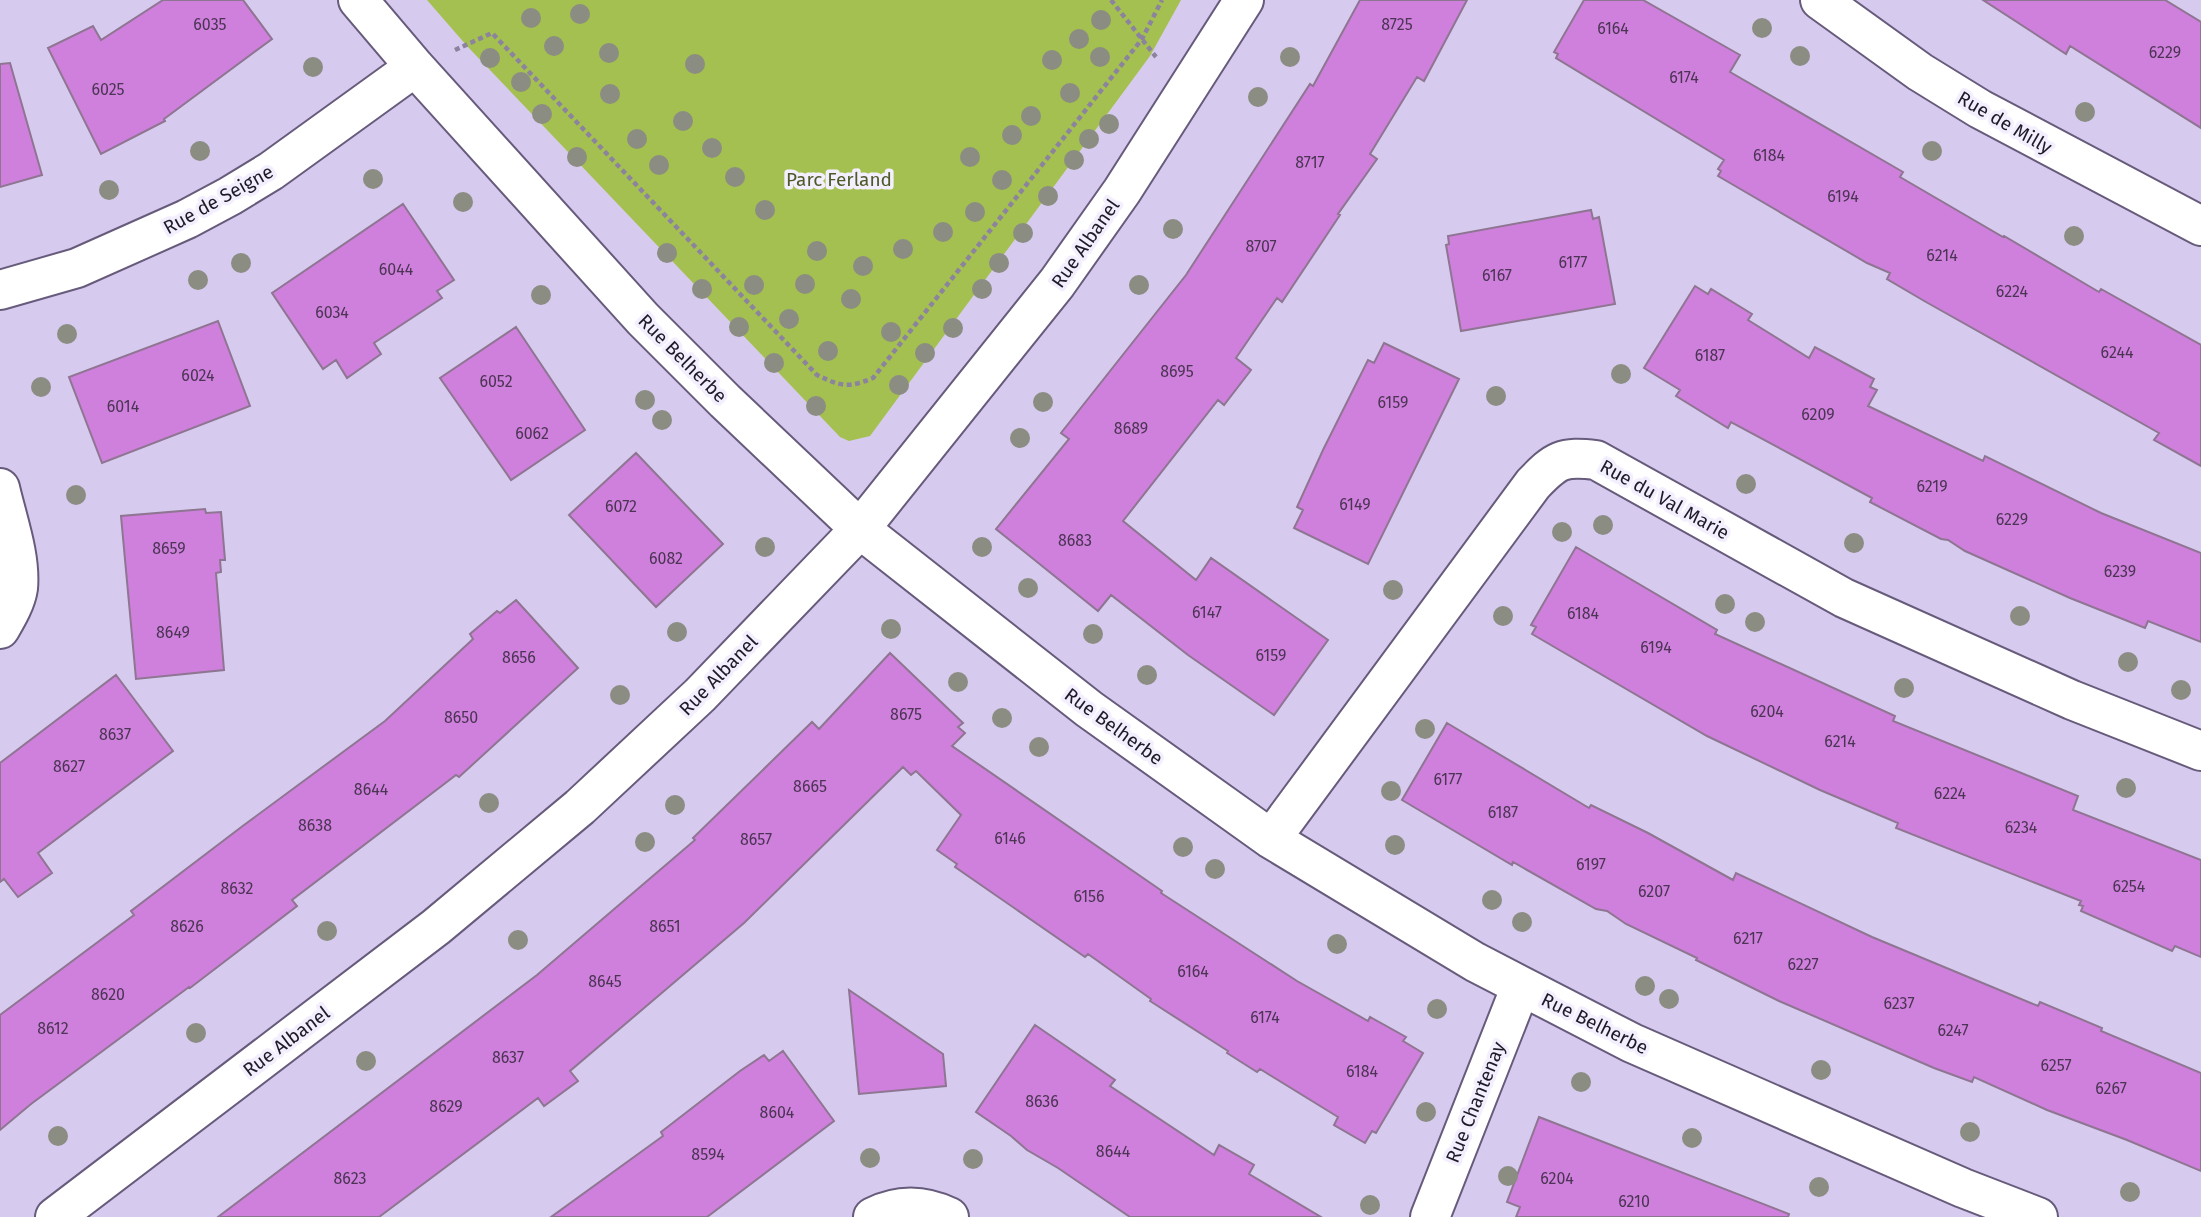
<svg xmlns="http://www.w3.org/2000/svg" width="2201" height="1217" font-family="'Fira Sans',sans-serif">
<rect width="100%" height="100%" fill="#d7caef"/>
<path fill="#a4c050" d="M427,0H1181L1150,56L870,436L849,441L840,437L467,46Z"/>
<path fill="#cf80dc" stroke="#8e7592" stroke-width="2" d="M163,0H243L272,39L164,119L165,121L101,154L48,48L93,26L101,40Z
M1360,0H1467L1424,81L1417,77L1370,154L1377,159L1338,214L1340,215L1282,302L1277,298L1236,358L1251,370L1224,405L1218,400L1123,521L1196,580L1211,558L1328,640L1274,715L1188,655L1111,595L1098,611L996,529L1069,439L1061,433L1186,275L1310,84L1313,86Z
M1584,0H1643L1740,55L1730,72L1903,172L1900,177L2003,237L2004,236L2099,292L2101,289L2201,345V466L2154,440L2159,433L1926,302L1887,279L1890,273L1867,263L1718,176L1721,171L1718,169L1724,160L1556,58L1558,54L1554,52Z
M1983,0H2165L2201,22V128L2070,46L2066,54Z
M10,63L42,175L0,187V64Z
M403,204L454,280L437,291L442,298L374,343L381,354L347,378L336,360L323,369L272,293Z
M1591,210L1593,219L1599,217L1615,304L1461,331L1446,245L1449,244L1448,236Z
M1695,286L1708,294L1711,289L1752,314L1748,320L1809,358L1815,347L1874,379L1870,387L1877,390L1868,406L1983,461L1985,456L2101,513L2201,553V642L2148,621L2145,628L2070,598L1965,551L1948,540L1941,539L1870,502L1872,498L1731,422L1728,428L1676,396L1680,390L1644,368Z
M218,321L250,406L102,463L69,377Z
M516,327L585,430L511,480L440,378Z
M1384,343L1459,379L1368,564L1294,528L1303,510L1297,507L1323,450L1368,360L1374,363Z
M636,453L723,544L656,607L569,515Z
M205,509L206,513L221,512L225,560H220L221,572L216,573L224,670L136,679L121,516Z
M1576,547L1717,630L1715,634L1895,716L1893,721L2078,796L2073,810L2201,860V957L2175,946L2172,951L2081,911L2083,906L2079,905L2081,901L1896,828L1898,823L1820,790L1707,736L1532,634L1536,627L1531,625Z
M516,600L578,668L459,777L456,775L292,900L297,906L190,988L189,987L31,1104L0,1130V1015L134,915L131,911L244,825L385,721L473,639L470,634L497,611L500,613Z
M890,653L963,723L958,727L965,733L952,746L1162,891L1161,893L1297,981L1368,1021L1370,1017L1406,1037L1403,1041L1423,1053L1376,1133L1372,1131L1365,1143L1334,1125L1338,1117L1260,1069L1257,1072L1227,1053L1228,1051L1150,1001L1151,999L1088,954L1085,957L955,867L957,864L937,850L961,815L916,771L911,775L903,767L744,923L570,1071L578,1081L544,1106L538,1098L379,1217H218L537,975L695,840L693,838L812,722L819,729Z
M116,675L173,751L38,853L52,873L18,897L4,879L0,882V763Z
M1447,723L1589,808L1591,805L1648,833L1733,880L1736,873L1872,937L2038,1006L2040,1002L2102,1028L2101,1031L2201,1073V1171L2127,1140L2047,1110L1974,1077L1972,1082L1934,1068L1779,1001L1696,960L1697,958L1626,924L1607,911L1596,909L1513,862L1512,865L1402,800Z
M849,990L943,1054L946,1086L859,1094Z
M1035,1025L1115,1080L1110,1086L1214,1155L1219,1145L1254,1165L1249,1174L1321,1217H1130L1058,1168L1027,1150L1011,1136L976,1112Z
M783,1051L834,1121L707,1217H551L663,1136L661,1132L740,1071L764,1055L769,1061Z
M1539,1117L1789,1214L1788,1217H1516L1520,1207L1507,1202Z"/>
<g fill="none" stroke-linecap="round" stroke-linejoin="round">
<g stroke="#675b7b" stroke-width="42">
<path id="street" d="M358,0L415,67L643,319L725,401L860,529L1089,709L1271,839L1475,962L1632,1043L1963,1188L2038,1217
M1820,0L1920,72L1980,109L2201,226
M0,290L77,268L187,219L230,196L271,171L415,67
M0,488C7,519 21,556 18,588C16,602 7,617 0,629
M1271,839L1533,484C1556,460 1562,456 1596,460L1844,598L2072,700L2201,751
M55,1217L436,927L580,807L700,695L860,529L1057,283L1122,191L1244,0
M873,1217C899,1204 924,1205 949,1217
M1430,1217L1521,986"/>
</g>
<path stroke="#8c839e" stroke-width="4.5" stroke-dasharray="5 3.5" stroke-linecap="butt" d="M1111,0L1156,57
M455,50L492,33L817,375C842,387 848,388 873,378L1142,39L1162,0"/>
<use href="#street" stroke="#fff" stroke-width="38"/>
</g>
<g fill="#8b8c82">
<circle cx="580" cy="14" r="10"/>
<circle cx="531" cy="18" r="10"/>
<circle cx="1101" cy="20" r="10"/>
<circle cx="1762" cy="28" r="10"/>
<circle cx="1079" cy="39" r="10"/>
<circle cx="554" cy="46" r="10"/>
<circle cx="609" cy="53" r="10"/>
<circle cx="1800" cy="56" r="10"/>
<circle cx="1100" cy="57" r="10"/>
<circle cx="1290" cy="57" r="10"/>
<circle cx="490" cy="58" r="10"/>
<circle cx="1052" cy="60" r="10"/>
<circle cx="695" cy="64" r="10"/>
<circle cx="313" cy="67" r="10"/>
<circle cx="521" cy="82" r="10"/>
<circle cx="1070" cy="93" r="10"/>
<circle cx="610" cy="94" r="10"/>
<circle cx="1258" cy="97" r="10"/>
<circle cx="2085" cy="112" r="10"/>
<circle cx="542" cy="114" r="10"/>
<circle cx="1031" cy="116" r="10"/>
<circle cx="683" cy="121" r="10"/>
<circle cx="1109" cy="124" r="10"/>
<circle cx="1012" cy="135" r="10"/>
<circle cx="637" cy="139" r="10"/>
<circle cx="1089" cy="139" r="10"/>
<circle cx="712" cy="148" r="10"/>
<circle cx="200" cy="151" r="10"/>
<circle cx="1932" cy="151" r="10"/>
<circle cx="577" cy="157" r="10"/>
<circle cx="970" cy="157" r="10"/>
<circle cx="1074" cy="160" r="10"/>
<circle cx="659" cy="165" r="10"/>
<circle cx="735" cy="177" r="10"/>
<circle cx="373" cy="179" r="10"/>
<circle cx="1002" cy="180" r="10"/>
<circle cx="109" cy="190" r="10"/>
<circle cx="1048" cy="196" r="10"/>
<circle cx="463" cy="202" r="10"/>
<circle cx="765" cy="210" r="10"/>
<circle cx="975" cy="212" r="10"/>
<circle cx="1173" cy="229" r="10"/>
<circle cx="943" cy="232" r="10"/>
<circle cx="1023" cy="233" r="10"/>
<circle cx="2074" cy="236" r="10"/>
<circle cx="903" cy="249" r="10"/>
<circle cx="817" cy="251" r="10"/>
<circle cx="667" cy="253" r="10"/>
<circle cx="241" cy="263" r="10"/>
<circle cx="999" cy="263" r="10"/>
<circle cx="863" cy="266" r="10"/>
<circle cx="198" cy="280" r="10"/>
<circle cx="805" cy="284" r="10"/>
<circle cx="754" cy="285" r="10"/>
<circle cx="1139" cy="285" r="10"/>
<circle cx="702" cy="289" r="10"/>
<circle cx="982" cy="289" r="10"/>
<circle cx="541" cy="295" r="10"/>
<circle cx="851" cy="299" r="10"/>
<circle cx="789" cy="319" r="10"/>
<circle cx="739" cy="327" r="10"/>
<circle cx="953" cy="328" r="10"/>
<circle cx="891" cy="332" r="10"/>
<circle cx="67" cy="334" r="10"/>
<circle cx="828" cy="351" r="10"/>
<circle cx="925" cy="353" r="10"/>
<circle cx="774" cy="363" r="10"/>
<circle cx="1621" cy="374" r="10"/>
<circle cx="899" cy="385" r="10"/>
<circle cx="41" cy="387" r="10"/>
<circle cx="1496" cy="396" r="10"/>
<circle cx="645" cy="400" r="10"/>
<circle cx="1043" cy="402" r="10"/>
<circle cx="816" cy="406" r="10"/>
<circle cx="662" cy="420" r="10"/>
<circle cx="1020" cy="438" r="10"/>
<circle cx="1746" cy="484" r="10"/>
<circle cx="76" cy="495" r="10"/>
<circle cx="1603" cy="525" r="10"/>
<circle cx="1562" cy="532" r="10"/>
<circle cx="1854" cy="543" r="10"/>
<circle cx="765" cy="547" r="10"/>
<circle cx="982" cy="547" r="10"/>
<circle cx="1028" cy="588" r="10"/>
<circle cx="1393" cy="590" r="10"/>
<circle cx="1725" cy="604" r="10"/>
<circle cx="1503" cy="616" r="10"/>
<circle cx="2020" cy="616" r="10"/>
<circle cx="1755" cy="622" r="10"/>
<circle cx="891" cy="629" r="10"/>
<circle cx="677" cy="632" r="10"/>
<circle cx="1093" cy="634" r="10"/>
<circle cx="2128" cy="662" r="10"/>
<circle cx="1147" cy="675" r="10"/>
<circle cx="958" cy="682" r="10"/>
<circle cx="1904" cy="688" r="10"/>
<circle cx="2181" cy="690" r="10"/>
<circle cx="620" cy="695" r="10"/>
<circle cx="1002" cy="718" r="10"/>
<circle cx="1425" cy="729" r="10"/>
<circle cx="1039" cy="747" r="10"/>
<circle cx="2126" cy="788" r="10"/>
<circle cx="1391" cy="791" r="10"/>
<circle cx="489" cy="803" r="10"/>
<circle cx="675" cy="805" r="10"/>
<circle cx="645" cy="842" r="10"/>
<circle cx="1395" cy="845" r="10"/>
<circle cx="1183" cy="847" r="10"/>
<circle cx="1215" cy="869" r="10"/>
<circle cx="1492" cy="900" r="10"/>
<circle cx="1522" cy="922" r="10"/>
<circle cx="327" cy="931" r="10"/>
<circle cx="518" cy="940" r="10"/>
<circle cx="1337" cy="944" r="10"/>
<circle cx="1645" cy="986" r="10"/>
<circle cx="1669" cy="999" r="10"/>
<circle cx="1437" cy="1009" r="10"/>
<circle cx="196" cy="1033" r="10"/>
<circle cx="366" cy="1061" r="10"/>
<circle cx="1821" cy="1070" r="10"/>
<circle cx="1581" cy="1082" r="10"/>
<circle cx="1426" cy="1112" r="10"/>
<circle cx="1970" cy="1132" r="10"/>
<circle cx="58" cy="1136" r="10"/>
<circle cx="1692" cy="1138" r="10"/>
<circle cx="870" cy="1158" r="10"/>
<circle cx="973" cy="1159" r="10"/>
<circle cx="1508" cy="1176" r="10"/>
<circle cx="1819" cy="1187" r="10"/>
<circle cx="2130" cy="1192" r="10"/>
<circle cx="1370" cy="1205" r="10"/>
</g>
<g text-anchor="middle" stroke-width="7" stroke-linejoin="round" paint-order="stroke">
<g font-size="16" fill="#4b3454">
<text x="210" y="30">6035</text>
<text x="1397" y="30">8725</text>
<text x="1613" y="34">6164</text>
<text x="2165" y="58">6229</text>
<text x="1684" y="83">6174</text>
<text x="108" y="95">6025</text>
<text x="1769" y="161">6184</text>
<text x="1310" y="168">8717</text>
<text x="1843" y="202">6194</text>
<text x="1261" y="252">8707</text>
<text x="1942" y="261">6214</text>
<text x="1573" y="268">6177</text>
<text x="396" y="275">6044</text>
<text x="1497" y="281">6167</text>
<text x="2012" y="297">6224</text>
<text x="332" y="318">6034</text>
<text x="2117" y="358">6244</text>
<text x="1710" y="361">6187</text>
<text x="1177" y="377">8695</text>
<text x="198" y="381">6024</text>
<text x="496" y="387">6052</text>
<text x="1393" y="408">6159</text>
<text x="123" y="412">6014</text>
<text x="1818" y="420">6209</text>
<text x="1131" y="434">8689</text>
<text x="532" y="439">6062</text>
<text x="1932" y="492">6219</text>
<text x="1355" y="510">6149</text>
<text x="621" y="512">6072</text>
<text x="2012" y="525">6229</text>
<text x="1075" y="546">8683</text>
<text x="169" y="554">8659</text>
<text x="666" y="564">6082</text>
<text x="2120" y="577">6239</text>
<text x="1207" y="618">6147</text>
<text x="1583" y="619">6184</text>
<text x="173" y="638">8649</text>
<text x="1656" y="653">6194</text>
<text x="1271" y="661">6159</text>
<text x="519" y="663">8656</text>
<text x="1767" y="717">6204</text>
<text x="906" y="720">8675</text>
<text x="461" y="723">8650</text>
<text x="115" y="740">8637</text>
<text x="1840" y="747">6214</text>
<text x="69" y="772">8627</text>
<text x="1448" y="785">6177</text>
<text x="810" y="792">8665</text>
<text x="371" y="795">8644</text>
<text x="1950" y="799">6224</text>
<text x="1503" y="818">6187</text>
<text x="315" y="831">8638</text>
<text x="2021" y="833">6234</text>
<text x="1010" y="844">6146</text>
<text x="756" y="845">8657</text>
<text x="1591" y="870">6197</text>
<text x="2129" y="892">6254</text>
<text x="237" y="894">8632</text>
<text x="1654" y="897">6207</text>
<text x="1089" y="902">6156</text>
<text x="187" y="932">8626</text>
<text x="665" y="932">8651</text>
<text x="1748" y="944">6217</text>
<text x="1803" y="970">6227</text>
<text x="1193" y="977">6164</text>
<text x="605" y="987">8645</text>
<text x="108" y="1000">8620</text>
<text x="1899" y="1009">6237</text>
<text x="1265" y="1023">6174</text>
<text x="53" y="1034">8612</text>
<text x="1953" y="1036">6247</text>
<text x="508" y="1063">8637</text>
<text x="2056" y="1071">6257</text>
<text x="1362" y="1077">6184</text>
<text x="2111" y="1094">6267</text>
<text x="1042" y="1107">8636</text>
<text x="446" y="1112">8629</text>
<text x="777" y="1118">8604</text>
<text x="1113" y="1157">8644</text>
<text x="708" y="1160">8594</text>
<text x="350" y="1184">8623</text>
<text x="1557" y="1184">6204</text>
<text x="1634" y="1207">6210</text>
</g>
<g font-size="19" fill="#1f1a27" stroke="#f4effe">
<text transform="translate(2005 122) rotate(30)" y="7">Rue de Milly</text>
<text transform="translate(218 199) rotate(-29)" y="7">Rue de Seigne</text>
<text transform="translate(1085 243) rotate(-55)" y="7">Rue Albanel</text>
<text transform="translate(683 358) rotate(45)" y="7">Rue Belherbe</text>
<text transform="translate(1665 499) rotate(29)" y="7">Rue du Val Marie</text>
<text transform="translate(718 675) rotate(-46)" y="7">Rue Albanel</text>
<text transform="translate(1114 726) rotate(36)" y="7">Rue Belherbe</text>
<text transform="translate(1595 1023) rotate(26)" y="7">Rue Belherbe</text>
<text transform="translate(286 1041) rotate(-37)" y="7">Rue Albanel</text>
<text transform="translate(1475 1102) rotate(-68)" y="7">Rue Chantenay</text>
</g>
<g font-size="19" fill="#4d5a28" stroke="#f4effe">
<text x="839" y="186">Parc Ferland</text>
</g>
</g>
</svg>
